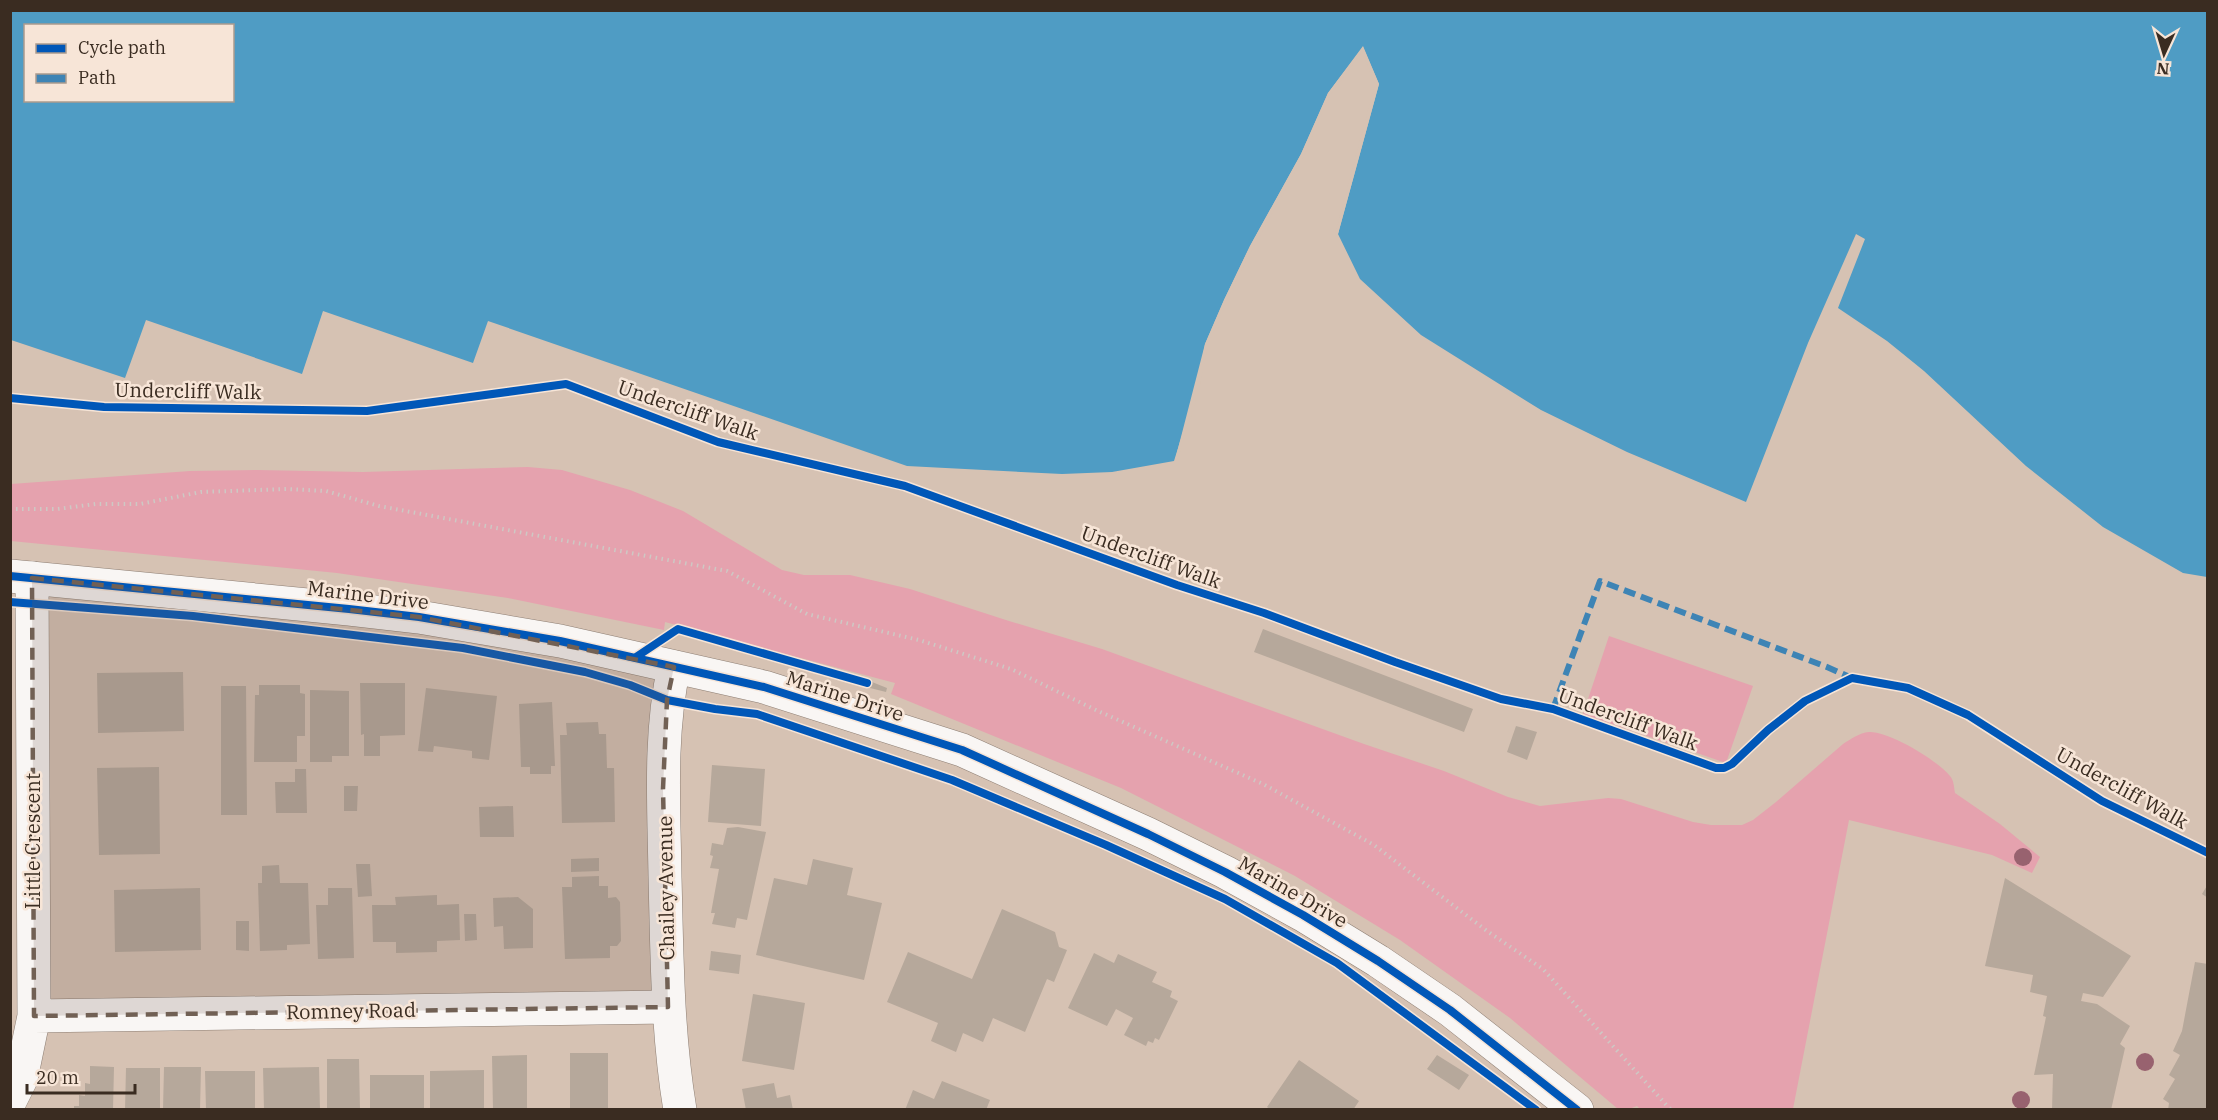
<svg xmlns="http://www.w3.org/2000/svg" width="2218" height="1120" font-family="'IBM Plex Serif',serif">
<rect width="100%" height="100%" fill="#d6c2b3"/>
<path fill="#e5a2ae" d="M528,467L562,470L630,490L683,511L782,570L804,575H850L910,589L1009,621L1102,649L1364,744L1444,771L1508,797L1540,806L1608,798L1621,799L1693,822L1711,825H1742L1753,820L1776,802L1843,744C1851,739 1859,733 1869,732C1889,731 1937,760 1950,776C1954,780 1954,788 1955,793L2000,824L2040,857L2032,873L1992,855L1849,820L1793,1109L1641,1110L1637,1106L1629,1109H1618L1510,1018L1400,940L1295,876L1121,788L891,694L895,683L665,622L664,630L508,598L337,573L11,541V484L190,471L257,470L363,472Z
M1609,636L1753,686L1726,763L1583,714Z"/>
<path fill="#4f9cc4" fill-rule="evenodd" d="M11,11H2207V577L2183,573L2103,527L2026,466L1924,371L1887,341L1838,308L1865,239L1856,234L1808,343L1746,502L1627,452L1541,410L1421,335L1360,279L1338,234L1379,84L1363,47L1328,93L1301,154L1250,246L1224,300L1205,344L1196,390L1174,461L1112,472L1062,474L907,466L488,321L473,363L323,311L302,374L146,320L125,378L11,340ZM26,26H232V100H26Z"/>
<path fill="#d6c2b3" d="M1363,46L1379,84L1338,234L1336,237L1335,234L1375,84L1362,52L1330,95L1304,156L1253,248L1226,301L1208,345L1199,391L1177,461L1174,464L1205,344L1224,300L1250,246L1301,154L1328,93Z"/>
<path fill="#b6a89b" d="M1263,629L1473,709L1464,732L1254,652Z
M183,672L184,731L98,733L97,673Z
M872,682L887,688L886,692L870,688Z
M360,683H405V735L380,736V756H364V734L361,735Z
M259,685H300V693L305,694V736H297V762H254L255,695H259Z
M221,686H246L247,815H221Z
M426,688L497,696L489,760L472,758V751L434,746L433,752L418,751Z
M310,690L349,691V756H332V762H310Z
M552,702L555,766H551V774H530V767H521L519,704Z
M598,722L599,734H606L607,768H614L615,822L562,823L560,735H567L566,723Z
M1516,726L1537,732L1527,760L1507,752Z
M712,765L765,769L761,826L708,822Z
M159,767L160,854L99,855L97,768Z
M295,769H306L307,813H276L275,782H295Z
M344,786H358L357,811H344Z
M513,806L514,837H480L479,807Z
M738,827L766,832L747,920L737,918L735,928L712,924L715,913H711L719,869L710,868L713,856L710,855L712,843L723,845L727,828Z
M599,858V871L571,872V859Z
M813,859L853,868L847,895L882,903L864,980L756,955L774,878L807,885Z
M356,864H370L372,896L358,897Z
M279,865L280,883H308L310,944L287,945V950L260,951L258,883H262V866Z
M599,876V886H608V898L616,897L620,902L621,941L617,946H610V958L565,959L562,887H572V877Z
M2005,878L2131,956L2103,997L2083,993L2081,1001L2097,1004L2130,1026L2120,1044L2125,1048L2111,1110H2052L2053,1074L2034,1075L2046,1017L2043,1016L2047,996L2030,992L2033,975L1985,966Z
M2208,884V898L2202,894Z
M200,888L201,950L115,952L114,890Z
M328,888H352L354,958L318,959L316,905H328Z
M437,895V905L459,904L460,940L437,941V952L396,953V942H373L372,905H396L395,897Z
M518,897L533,909V948L504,949L503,926L494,927L493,898Z
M1002,909L1055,932L1059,947L1067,950L1054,982L1047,979L1025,1032L993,1018L983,1042L963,1033L956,1052L931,1041L938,1023L887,1002L908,952L972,979Z
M464,914H476L477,940L465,941Z
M236,921H249V951L236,950Z
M711,951L741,955L739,974L709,970Z
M1094,953L1114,963L1118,954L1157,972L1152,982L1172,991L1170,997L1178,1001L1159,1040L1155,1038L1153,1043L1148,1041L1146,1046L1124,1035L1133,1018L1116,1009L1107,1026L1068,1008Z
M2195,962L2208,964V1110H2168L2169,1103L2163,1099L2175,1079L2169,1075L2180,1055L2173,1051L2182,1031Z
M753,994L805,1003L794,1070L742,1061Z
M570,1053H608V1110H570Z
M527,1055V1110H493L492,1056Z
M1437,1055L1469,1075L1459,1090L1427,1069Z
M327,1059H359L360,1110H327Z
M1299,1060L1359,1101L1353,1110H1271L1267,1107Z
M90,1066L114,1067L113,1110H74V1106H79V1095L85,1096V1083L90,1084Z
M164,1067H201L200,1110H163Z
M319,1067L320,1110H264L263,1068Z
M126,1068H160V1110H125Z
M484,1070V1110H430V1071Z
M205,1071H255V1110H206Z
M370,1075H424V1110H370Z
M942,1081L990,1100L986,1110H905L913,1090L934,1099Z
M774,1083L777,1098L790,1095L793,1110H746L742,1089Z"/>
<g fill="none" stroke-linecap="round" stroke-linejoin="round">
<g stroke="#8d7e73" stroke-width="34">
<path id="minor" d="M674,667C659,735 664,807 665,877C667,954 667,1032 680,1110
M34,1016L668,1007
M10,1101L21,1079L34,1016L32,578"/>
</g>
<g stroke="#8d7e73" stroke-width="34">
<path id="major" d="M10,576L349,609L419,617L560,641L764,687L962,750L1148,834L1225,872L1303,915L1378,961L1450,1010L1577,1110"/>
</g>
<path stroke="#cec8c4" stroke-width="4" stroke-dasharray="1.5 4.5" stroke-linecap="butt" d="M10,398L104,407L367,411L566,384L718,442L905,486L1177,585L1264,613L1395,662L1501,699L1553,709L1716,768H1724L1732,764L1768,730L1805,701L1852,678L1908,688L1968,715L2102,801L2208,853
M10,509H57L96,504H140L201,492L287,489L326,491L379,506L727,571L807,614L919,640L1011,669L1098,711L1263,784L1374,845L1487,931L1543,969L1671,1110"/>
<use href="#minor" stroke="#f9f6f4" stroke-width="33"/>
<use href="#major" stroke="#f9f6f4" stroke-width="33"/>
<path stroke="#3e84b5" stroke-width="6" stroke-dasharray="12 6" stroke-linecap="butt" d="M1553,709L1600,581L1827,667L1852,678"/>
<g stroke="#f7e5d7" stroke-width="11">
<path id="cycleway" d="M10,398L104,407L367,411L566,384L718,442L905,486L1177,585L1264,613L1395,662L1501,699L1553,709L1716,768H1724L1732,764L1768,730L1805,701L1852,678L1908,688L1968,715L2102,801L2208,853
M10,576L349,609L419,617L560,641L764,687L962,750L1148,834L1225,872L1303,915L1378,961L1450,1010L1577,1110
M10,602L193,616L463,648L585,672L630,685L667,700L715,709L757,714L952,780L1106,845L1225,899L1337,963L1536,1110
M636,657L678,629L867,683"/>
</g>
<use href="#cycleway" stroke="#0057b8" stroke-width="8"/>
</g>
<g fill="#98626f">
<circle cx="2023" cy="857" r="9"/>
<circle cx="2145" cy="1062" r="9"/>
<circle cx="2021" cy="1100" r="9"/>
</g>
<path fill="#716054" fill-opacity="0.2" stroke="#716054" stroke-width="4.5" stroke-dasharray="12 8" stroke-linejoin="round" d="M32,578L419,617L674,667L667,700L663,789L668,1007L34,1016Z"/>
<g text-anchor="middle" stroke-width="5" stroke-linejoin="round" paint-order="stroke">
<g font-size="20" fill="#3a2c21" stroke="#f7e5d7">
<text transform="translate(188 391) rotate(1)" y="7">Undercliff Walk</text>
<text transform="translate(688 410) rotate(19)" y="7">Undercliff Walk</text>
<text transform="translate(1151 557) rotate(20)" y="7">Undercliff Walk</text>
<text transform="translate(368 595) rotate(7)" y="7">Marine Drive</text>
<text transform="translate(845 696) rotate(18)" y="7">Marine Drive</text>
<text transform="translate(1628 719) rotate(20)" y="7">Undercliff Walk</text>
<text transform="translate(2122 788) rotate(29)" y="7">Undercliff Walk</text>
<text transform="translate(33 841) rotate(-90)" y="7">Little Crescent</text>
<text transform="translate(666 888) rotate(-91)" y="7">Chailey Avenue</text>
<text transform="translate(1293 892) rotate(30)" y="7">Marine Drive</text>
<text transform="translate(351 1011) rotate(-1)" y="7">Romney Road</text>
</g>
</g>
<rect width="2218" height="1120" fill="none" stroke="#3a2c21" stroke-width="24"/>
<rect x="24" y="24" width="210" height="78" fill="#f7e5d7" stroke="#ab9b8e" stroke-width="1.5"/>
<rect x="36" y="44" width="30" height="9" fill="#0057b8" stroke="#ab9b8e" stroke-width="1.5"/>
<text x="78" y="54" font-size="18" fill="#3a2c21">Cycle path</text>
<rect x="36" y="74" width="30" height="9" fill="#3e84b5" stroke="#ab9b8e" stroke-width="1.5"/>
<text x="78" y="84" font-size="18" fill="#3a2c21">Path</text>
<g transform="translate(2164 54) rotate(184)" stroke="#f7e5d7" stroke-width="4.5" paint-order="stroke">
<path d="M0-4.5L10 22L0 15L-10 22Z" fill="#3a2c21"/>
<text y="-9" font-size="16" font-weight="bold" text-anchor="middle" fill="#3a2c21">N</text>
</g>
<path d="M27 1084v9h108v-9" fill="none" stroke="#3a2c21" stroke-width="3"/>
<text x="36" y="1084" font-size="18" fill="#3a2c21" stroke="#f7e5d7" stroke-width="4.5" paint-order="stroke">20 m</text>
</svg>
